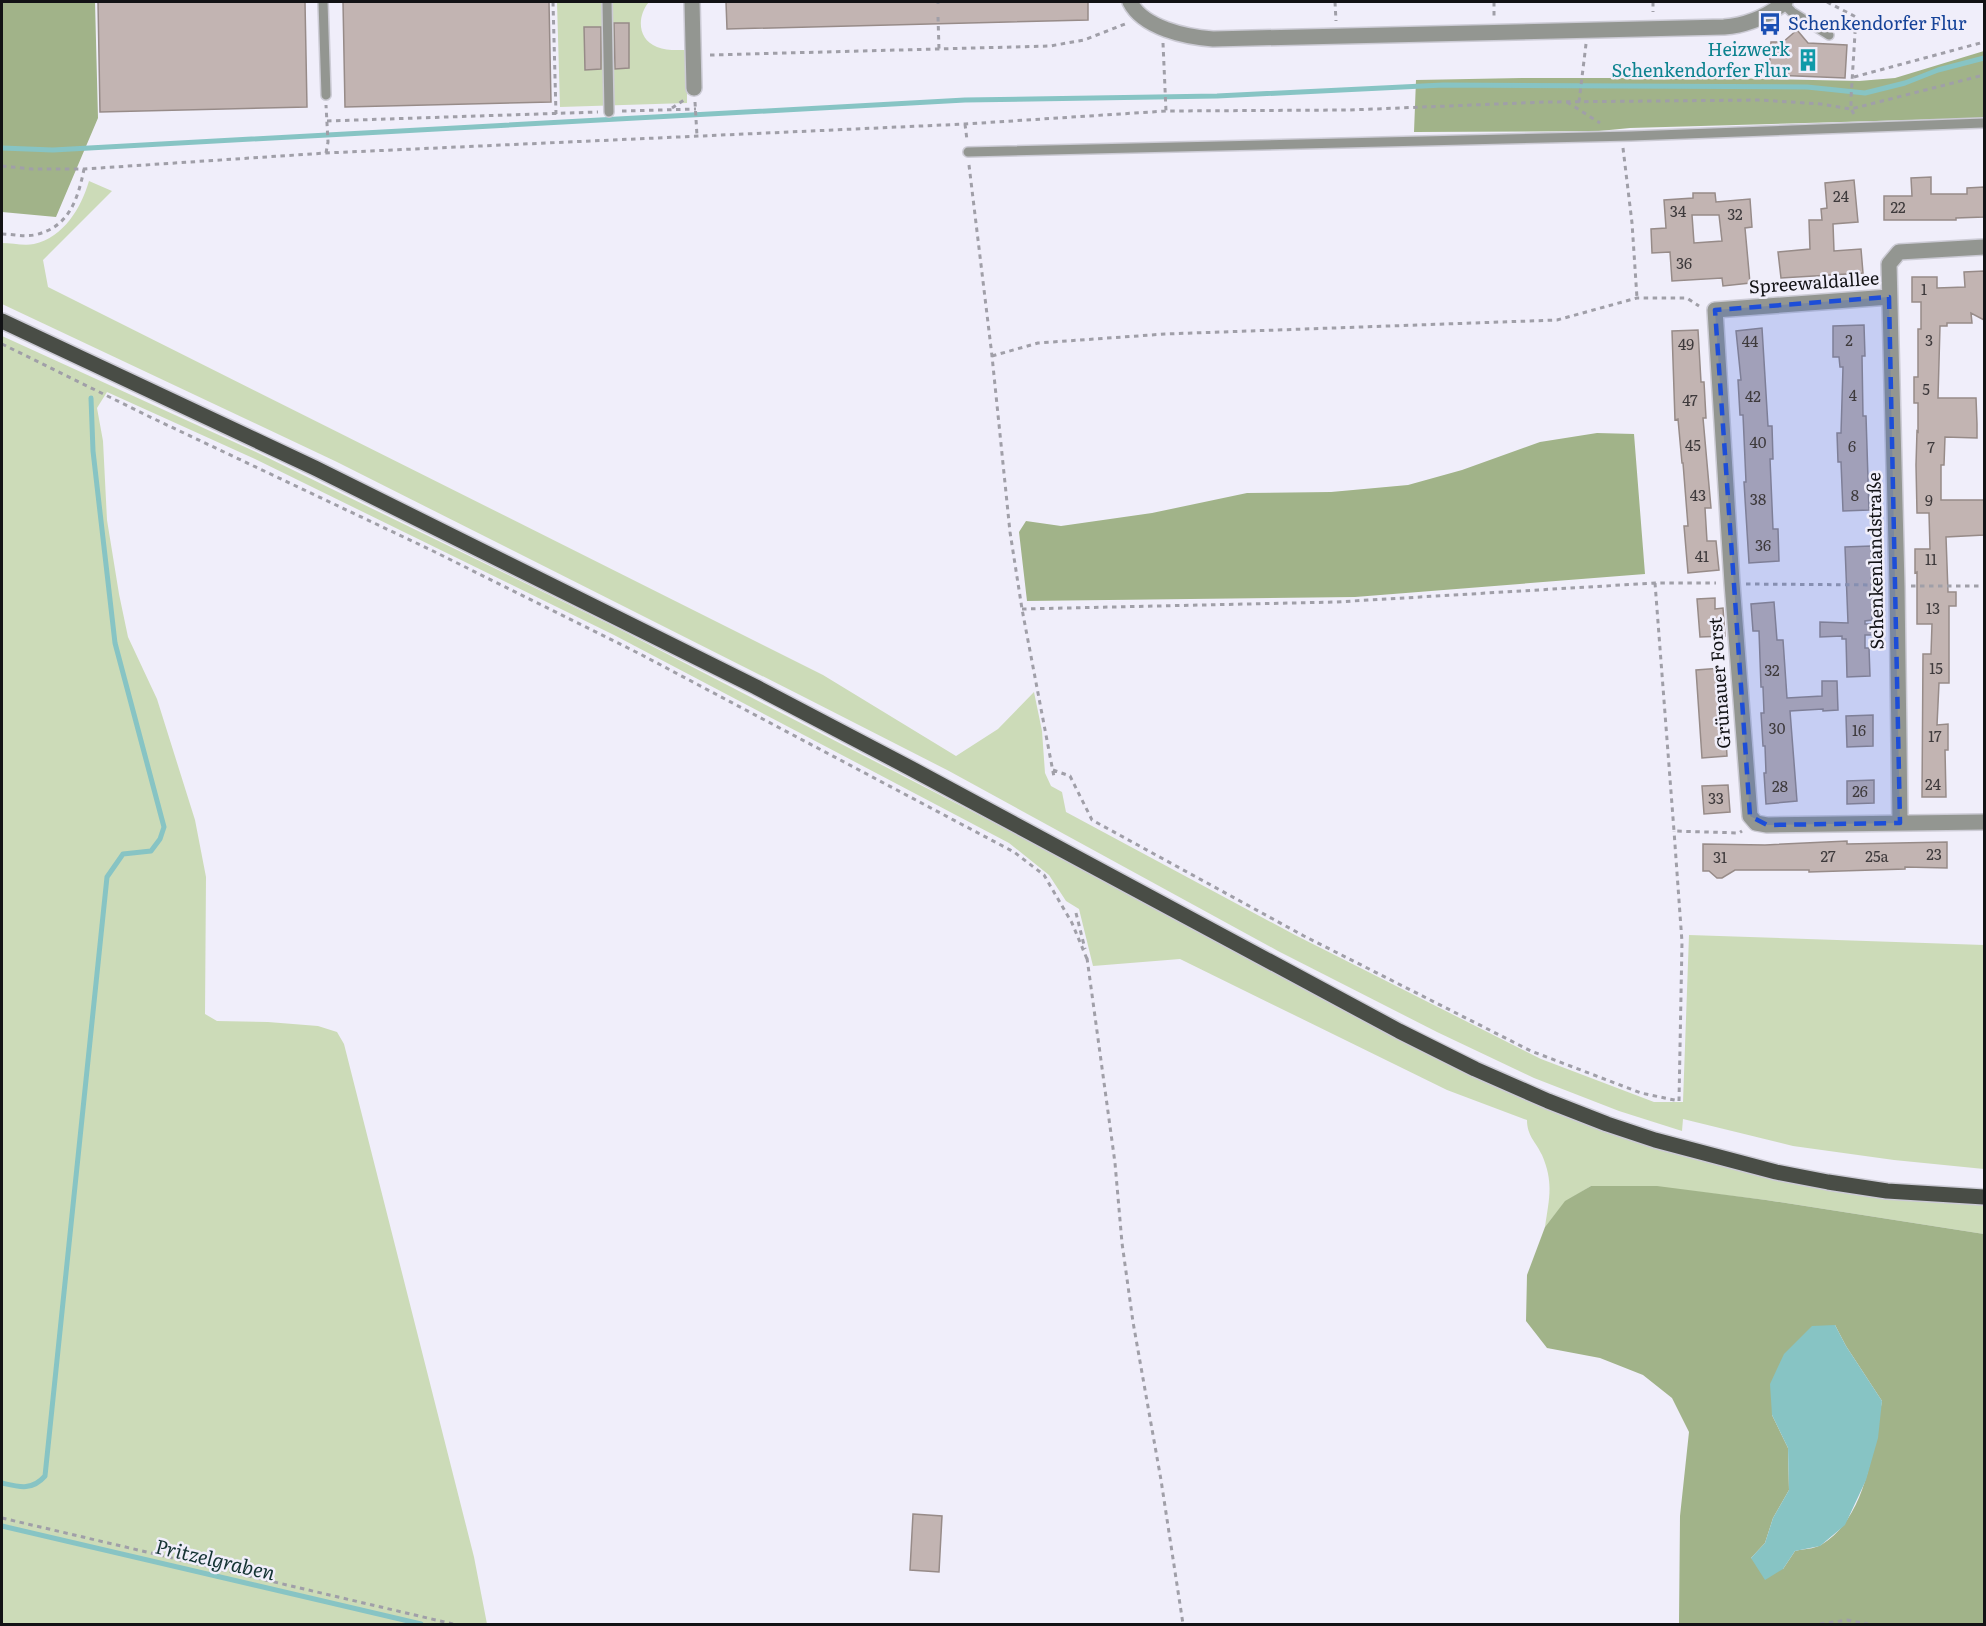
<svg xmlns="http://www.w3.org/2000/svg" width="1986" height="1626" font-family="Literata,serif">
<rect width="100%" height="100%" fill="#f0eefa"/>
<path fill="#ccdbb8" d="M557,2H649C637,16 637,39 657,47C666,51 677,50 687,50V103L560,107Z
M89,181L112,191L43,260L48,287L823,675L956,756L998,729L1034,692L1042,731L1045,773L1051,786L1062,792L1066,812L1295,935L1541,1059L1654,1102H1683L1689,935L1984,945V1169L1894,1160L1793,1146L1683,1119L1682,1131L1619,1111L1534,1078L1437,1032L1278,951L949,771L802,696L337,462L2,304V243C12,243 24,246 34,244C64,237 81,208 89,181Z
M2,336L256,452L617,628L1056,855L1466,1072L1724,1166L1984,1203V1234L1766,1200L1657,1187L1591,1186L1565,1202L1545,1227C1549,1199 1554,1183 1542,1155C1536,1142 1527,1136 1527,1120L1447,1090L1180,959L1093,966L1079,909L1066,901L1049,875L1009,843L614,635L255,459L107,392L97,408L103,441L107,520L119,594L128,637L157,699L195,820L206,877L205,1014L217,1021L268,1022L318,1026L337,1032L344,1044L474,1557L487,1624H2Z"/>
<path fill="#a1b389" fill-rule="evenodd" d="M2,2H95L98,118L56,217L2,212Z
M1984,51V118L1630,128L1599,131L1414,132L1416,80L1522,78H1725L1859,81L1895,78Z
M1597,433L1634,434L1645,574L1355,597L1027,601L1019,532L1026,521L1061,526L1152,513L1247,493L1331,492L1408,485L1462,470L1540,442Z
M1591,1186H1657L1766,1200L1984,1234V1624H1679L1680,1516L1689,1432L1672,1398L1643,1375L1600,1358L1547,1348L1526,1321L1527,1275L1545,1227L1565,1201ZM1835,1325L1846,1346L1882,1401C1873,1447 1867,1518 1821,1545C1814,1549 1803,1549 1795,1551L1783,1569L1751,1558L1765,1543L1773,1518L1789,1490L1788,1448L1772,1415Z"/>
<path fill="#87c4c4" d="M1835,1325L1846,1346L1882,1401L1878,1438L1866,1480L1845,1525L1820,1546L1795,1551L1783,1569L1765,1580L1751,1558L1765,1543L1773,1518L1789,1490L1788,1448L1772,1415L1770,1384L1784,1354L1812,1326Z"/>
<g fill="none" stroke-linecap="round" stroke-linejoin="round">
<path stroke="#87c4c4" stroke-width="5" d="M2,148L53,150L965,100L1217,96L1443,85L1807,87L1865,93L1905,83L1938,70L1984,58
M2,1483C19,1487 32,1491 45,1476L107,877L123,854L151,851L160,839L164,827L115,643L93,451L91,398
M2,1526L421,1624"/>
</g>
<path fill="#c2b4b2" stroke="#978b88" stroke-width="1.5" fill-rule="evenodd" d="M98,2H305L307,107L100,112Z
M343,2H549L551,102L345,107Z
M726,2H1088V20L727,29Z
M614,23H629V68L615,69Z
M584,27H601V69L585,70Z
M1797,30L1808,43L1847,45L1845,78L1769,75L1771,42H1783Z
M1931,177V194H1967V188L1984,187V217L1956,218V220H1884V196H1912L1911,178Z
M1854,180L1858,222L1833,224L1834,251L1861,249L1863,273L1781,278L1778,252L1810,249L1809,220H1822L1821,209L1827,208L1825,183Z
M1693,193H1715L1716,202L1750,199L1752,227L1745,228L1750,283L1723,286L1722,278L1672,281L1670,252L1652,253L1651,229L1666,228L1664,200L1693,198ZM1692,215H1719L1722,241L1694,243Z
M1984,271V320L1971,313L1972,323H1947V326H1940L1938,398H1976L1977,424V438L1945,437L1944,465H1941V500H1984V535L1946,537L1948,592H1956V606H1949V683H1939L1937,725L1948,724V750H1945L1946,797H1922L1923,654H1931L1932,624H1917V572L1915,573V549H1930L1929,513H1917L1916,465L1917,431L1918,432V403H1914V377H1918V329H1921V302H1912V277H1937V288L1965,287L1964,272Z
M1864,325L1865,356H1862L1863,416H1866L1869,510L1843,511L1841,462H1838L1837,433H1841L1843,367H1840L1839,357H1833V326Z
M1762,328L1768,426H1772L1773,459H1770L1773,529H1778L1779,561L1749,563L1744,482H1746L1743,415H1740L1738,380H1741L1736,331Z
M1698,330L1701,382H1704L1706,418H1703L1711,508H1705L1707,541H1716L1719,570L1688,573L1684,526H1688L1683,463H1682L1678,419L1675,420L1672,331Z
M1871,546L1872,620L1865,621V624H1872L1873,635H1865V648H1869L1870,676L1847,677L1846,639H1842V636L1820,637V622L1848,623L1845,547Z
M1715,598V609L1723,608L1725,636L1700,637L1697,599Z
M1774,602L1777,640H1783L1787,698L1822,696V681H1837L1838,710L1823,711V709L1790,711L1797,801L1766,804L1764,773H1766L1765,746H1763L1761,713H1764L1763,687H1761L1759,631H1753L1751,604Z
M1722,668L1727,756L1702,758L1696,670Z
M1873,715V746L1847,747L1846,716Z
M1874,780V803L1847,804V781Z
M1728,785L1730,812L1704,814L1702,786Z
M1847,841V844L1947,842V868L1905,867V869L1809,872V870H1735L1722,878H1717L1709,871H1703V844L1765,845Z
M913,1514L942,1516L939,1572L910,1570Z"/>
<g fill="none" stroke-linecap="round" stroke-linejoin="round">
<g stroke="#cccbd5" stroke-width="12">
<path id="service" d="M323,2L326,95
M607,2L609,112
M1783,3L1792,12L1829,35
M968,152L1631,136L1984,123"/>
</g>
<g stroke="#cccbd5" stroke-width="18">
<path id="minor" d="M692,2L694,88
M1130,2C1143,28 1186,37 1213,39L1724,27C1748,25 1767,17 1785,2
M1889,297L1715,310L1732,583L1750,816L1756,823L1767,825L1984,822
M1900,823L1897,586L1889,264L1899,252L1984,247"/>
</g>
<g stroke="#cccbd5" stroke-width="18">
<path id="primary" d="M2,321L315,468L756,687L912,769L1399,1031L1475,1069L1548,1101L1607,1124L1655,1140L1776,1172L1828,1182L1887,1191L1984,1197"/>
</g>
<path stroke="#a09fa8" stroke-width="3" stroke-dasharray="4.5 4.5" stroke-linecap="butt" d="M553,2L556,114
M938,2V4
M1335,2L1336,21
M1494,2V16
M1653,2V12
M1827,2L1856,17L1851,98V109L1855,116
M938,17L939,49
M1163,43L1166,111
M710,55L1050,46L1084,40L1125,24
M1854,77L1984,42
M695,102L697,136
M1567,102L1600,123
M1579,102L1586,44
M672,108L684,100
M622,111L696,109
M327,121L598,112
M965,124L967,140
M1623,148L1632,223L1637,298
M326,153L328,142L326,105
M969,165L992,356L1010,532L1022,609L1054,777
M2,166L32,169H84L326,153L965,124L1166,111L1350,110L1546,102L1760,100L1821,104L1851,109L1984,75
M2,234C12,234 24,237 34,235C69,228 78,199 84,169
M2,344L148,416L431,550L640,654L1014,852L1044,875L1072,923L1087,959
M992,356L1038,343L1165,334L1557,320L1637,298H1687L1699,306
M1655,583L1674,831L1739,833L1742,831
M1746,584L1881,585
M1911,586H1984
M1022,609L1336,602L1655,583H1716
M1053,770L1070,776L1092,820L1304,936L1531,1051L1641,1093L1679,1101L1682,942L1674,831
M1076,913L1085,949
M1087,958L1115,1163L1122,1243L1133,1322L1161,1480L1183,1624
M2,1518L453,1624
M1820,1624L1847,1620L1868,1624"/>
<use href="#service" stroke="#939691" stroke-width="9"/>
<use href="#minor" stroke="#939691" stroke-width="15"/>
<use href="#primary" stroke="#494d46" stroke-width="15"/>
</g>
<path fill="#1d4ed8" fill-opacity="0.2" stroke="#1d4ed8" stroke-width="4.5" stroke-dasharray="12 8" stroke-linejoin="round" d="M1889,297L1900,823L1767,825L1750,816L1715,310Z"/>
<defs>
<g id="bus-bare" transform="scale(1.8)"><path d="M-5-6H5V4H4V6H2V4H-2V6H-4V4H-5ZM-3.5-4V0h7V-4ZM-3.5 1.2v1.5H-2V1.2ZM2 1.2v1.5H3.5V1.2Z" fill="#1a4fb4" stroke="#f0eefa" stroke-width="2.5" paint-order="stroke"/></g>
<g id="building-bare" transform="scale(1.8)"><path d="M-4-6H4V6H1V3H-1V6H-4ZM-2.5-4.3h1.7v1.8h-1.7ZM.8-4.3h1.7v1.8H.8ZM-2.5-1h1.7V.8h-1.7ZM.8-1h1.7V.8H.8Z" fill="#0f9aa8" stroke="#f0eefa" stroke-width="2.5" paint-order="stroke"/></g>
</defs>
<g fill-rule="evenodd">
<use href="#bus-bare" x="1770" y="24"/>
<use href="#building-bare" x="1808" y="60"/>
</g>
<g text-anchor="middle" stroke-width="5" stroke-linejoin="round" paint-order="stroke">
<g font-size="15" fill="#3e3a3c">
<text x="1841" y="202">24</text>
<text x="1898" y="213">22</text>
<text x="1678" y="217">34</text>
<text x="1735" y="220">32</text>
<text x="1684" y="269">36</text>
<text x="1924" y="295">1</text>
<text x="1849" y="346">2</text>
<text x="1929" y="346">3</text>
<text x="1750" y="347">44</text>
<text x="1686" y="350">49</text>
<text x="1926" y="395">5</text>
<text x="1853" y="401">4</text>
<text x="1753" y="402">42</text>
<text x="1690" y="406">47</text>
<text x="1758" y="448">40</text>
<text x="1693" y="451">45</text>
<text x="1852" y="452">6</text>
<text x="1931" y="453">7</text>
<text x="1698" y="501">43</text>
<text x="1855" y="501">8</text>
<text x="1758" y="505">38</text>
<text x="1929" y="506">9</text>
<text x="1763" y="551">36</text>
<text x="1702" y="562">41</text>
<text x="1931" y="565">11</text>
<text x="1933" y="614">13</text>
<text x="1936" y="674">15</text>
<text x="1772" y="676">32</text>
<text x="1777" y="734">30</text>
<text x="1859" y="736">16</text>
<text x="1935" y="742">17</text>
<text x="1933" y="790">24</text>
<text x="1780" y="792">28</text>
<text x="1860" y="797">26</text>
<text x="1716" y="804">33</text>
<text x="1934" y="860">23</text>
<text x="1828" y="862">27</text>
<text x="1877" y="862">25a</text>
<text x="1720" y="863">31</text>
</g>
<g font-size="18" fill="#164399" stroke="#f0eefa" text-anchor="start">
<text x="1788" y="30">Schenkendorfer Flur</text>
</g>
<g font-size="18" fill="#0d838f" stroke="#f0eefa" text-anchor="end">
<text x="1790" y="56">Heizwerk<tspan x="1790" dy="21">Schenkendorfer Flur</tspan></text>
</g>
<g font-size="18" fill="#121215" stroke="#f0eefa">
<text transform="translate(1814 283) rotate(-4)" y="6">Spreewaldallee</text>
<text transform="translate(1876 561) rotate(-91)" y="6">Schenkenlandstraße</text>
<text transform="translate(1720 683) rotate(-94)" y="6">Grünauer Forst</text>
</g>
<g font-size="20" font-style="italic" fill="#143333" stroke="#f0eefa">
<text transform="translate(215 1560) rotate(13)" y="7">Pritzelgraben</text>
</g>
</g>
<rect width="1986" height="1626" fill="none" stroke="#121215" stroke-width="6"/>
</svg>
